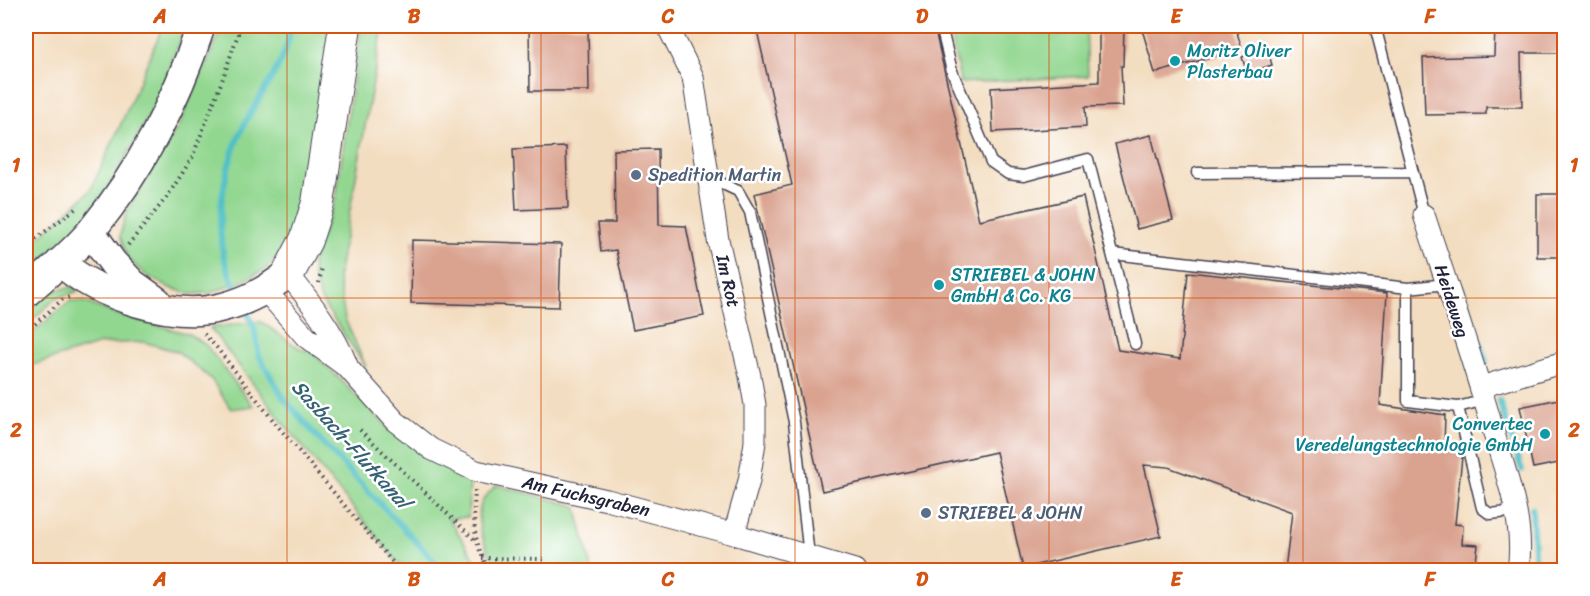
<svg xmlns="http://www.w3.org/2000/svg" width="1590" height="596" font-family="Sriracha,sans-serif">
<rect width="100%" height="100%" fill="#fff"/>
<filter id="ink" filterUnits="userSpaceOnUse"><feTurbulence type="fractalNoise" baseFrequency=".0167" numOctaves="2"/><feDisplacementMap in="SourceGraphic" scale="12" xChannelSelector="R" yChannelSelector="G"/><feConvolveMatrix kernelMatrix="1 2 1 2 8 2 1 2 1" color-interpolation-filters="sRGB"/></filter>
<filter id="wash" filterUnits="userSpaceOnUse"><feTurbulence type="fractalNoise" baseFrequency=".008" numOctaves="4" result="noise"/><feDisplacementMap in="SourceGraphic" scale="24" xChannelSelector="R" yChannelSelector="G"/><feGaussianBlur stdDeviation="1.35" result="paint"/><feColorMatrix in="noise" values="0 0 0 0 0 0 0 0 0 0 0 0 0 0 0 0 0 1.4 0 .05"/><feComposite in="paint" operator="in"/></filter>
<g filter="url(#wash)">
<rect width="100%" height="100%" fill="#f3ddc0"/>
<path fill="#92d790" stroke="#5a7c66" stroke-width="1.5" d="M163,26H186L158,100L109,187L80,223L26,276V249L90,191L125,115Z
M223,26H334L317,149L296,229L282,254L266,269L243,281L210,293L189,294L168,287L146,275L128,259L120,236L126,213L178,127Z
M361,26H383L338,277L345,319L366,367L321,300L313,277L312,262L336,198Z
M948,26H1086L1088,76L961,83Z
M72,287L79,291L56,298L26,326V310L53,291Z
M70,301L85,302L115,314L189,334L206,345L253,406L231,409L211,379L178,352L144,342L100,344L26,367V338Z
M259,321C275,329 295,350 312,352L392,431L470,480L468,517L449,519L482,570H400V565L284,424L210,328Z
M496,485L576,506L592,570H497C488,550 471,523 483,500C486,495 492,490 496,485Z"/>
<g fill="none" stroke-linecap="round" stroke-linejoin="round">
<path stroke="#50bfc6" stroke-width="6" d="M1461,287L1486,362
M239,295C231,280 224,263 222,247C216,210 227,158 244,125C260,93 287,63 291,26
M244,306L254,327L259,356L283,397L316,436L443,570
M1499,400L1522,470
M1532,508L1535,570"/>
</g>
<g id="blocks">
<path fill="#daa390" d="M529,26H588L589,91H530Z
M756,26H934L979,220L1083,197L1118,350L1180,359L1188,272L1387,293L1380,405L1445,415L1444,446L1460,448L1462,457L1455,524L1463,525L1462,544L1478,545L1475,570H1285L1292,512L1168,467L1144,465L1161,536L1023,568L996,452L822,491L754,194L792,185Z
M1099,26L1124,27L1123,66H1121L1123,106L1085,107L1086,127L993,132L991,88L1099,82Z
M1141,26H1235L1242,49L1155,73Z
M1495,26H1564V53H1521L1522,107H1486V114L1425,115L1423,58L1494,56Z
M1267,48L1272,65L1247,73L1242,57Z
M1151,135L1173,220L1137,229L1115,144Z
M566,147L568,208L516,210L513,149Z
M658,149L659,225L686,226L704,316L633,330L616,250L601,252L598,223H615L614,150Z
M1537,194H1564V257H1537Z
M412,240L561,244L559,307L411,303Z
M1564,398V462L1533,468L1520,407Z"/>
</g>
</g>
<g filter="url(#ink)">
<use href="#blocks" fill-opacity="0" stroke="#413e4f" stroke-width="1.5"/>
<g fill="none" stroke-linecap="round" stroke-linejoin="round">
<g stroke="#413e4f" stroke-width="13">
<path id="lane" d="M941,26L952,71L991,162L1008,174L1024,176L1088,159L1135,344
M1375,26L1424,215
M1197,173L1413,172
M708,177L738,191L750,212L794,422L809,556
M1113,254L1408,288L1447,284
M1408,288V401L1458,407L1482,508L1490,514L1517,511
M1458,407L1485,400"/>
</g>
<g stroke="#413e4f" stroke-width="23">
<path id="street" d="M670,31L693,77L718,240L750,376L755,405V442L749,481L734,534
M1424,215C1448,288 1474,362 1495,437C1508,481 1525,524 1518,570
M288,274C310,301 334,332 347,365
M265,290L306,337L348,368L395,421L431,449L476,471L607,500L734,534L855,570
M1481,387L1564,362"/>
</g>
<g stroke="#413e4f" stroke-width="31">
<path id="secondary" d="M91,232L113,263L132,283L157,301
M60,262C98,296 174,321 223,307C250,300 266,290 288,274
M26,293C48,273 73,253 92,230C141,170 177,99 201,26"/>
</g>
<g stroke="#413e4f" stroke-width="34">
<path id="primary" d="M288,274L306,240L318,203L345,26"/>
</g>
<path stroke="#413e4f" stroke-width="4" stroke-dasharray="1.5 4.5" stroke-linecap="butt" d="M128,245L167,197L192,158L223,78L238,34L234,26
M26,246L78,207
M319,283L322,267
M26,332L62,300L70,297
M204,334L217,348L276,424L399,570
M360,430L476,541
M475,490C473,522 473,542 489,570
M482,558L543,559"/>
<use href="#lane" stroke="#fff" stroke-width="10"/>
<use href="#street" stroke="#fff" stroke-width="21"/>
<use href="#secondary" stroke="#fff" stroke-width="28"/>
<use href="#primary" stroke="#fff" stroke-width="32"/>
</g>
</g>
<path fill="none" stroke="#d45411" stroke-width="1.5" stroke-opacity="0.55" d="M287,26V570M541,26V570M795,26V570M1049,26V570M1303,26V570M26,298H1564"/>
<g fill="#0f9aa8" stroke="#fff" stroke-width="2">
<circle cx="1175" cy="61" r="6"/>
<circle cx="939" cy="285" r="6"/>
<circle cx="1545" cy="434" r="6"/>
</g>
<g fill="#5c6f8a" stroke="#fff" stroke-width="2">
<circle cx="636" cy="175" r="6"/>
<circle cx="926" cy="513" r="6"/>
</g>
<g text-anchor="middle" stroke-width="5" stroke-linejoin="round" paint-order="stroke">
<g font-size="18" fill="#0d838f" stroke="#fff" text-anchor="start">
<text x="1187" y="57">Moritz Oliver<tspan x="1187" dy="21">Plasterbau</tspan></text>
<text x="951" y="281">STRIEBEL &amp; JOHN<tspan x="951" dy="21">GmbH &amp; Co. KG</tspan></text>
<text x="1533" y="430" text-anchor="end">Convertec<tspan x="1533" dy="21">Veredelungstechnologie GmbH</tspan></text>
</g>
<g font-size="18" fill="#4e5e75" stroke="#fff" text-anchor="start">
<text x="648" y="181">Spedition Martin</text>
<text x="938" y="519">STRIEBEL &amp; JOHN</text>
</g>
<g font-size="18" fill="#22223b" stroke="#fff">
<text transform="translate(728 281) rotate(77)" y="6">Im Rot</text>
<text transform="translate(1452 301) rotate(72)" y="6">Heideweg</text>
<text transform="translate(586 496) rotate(13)" y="6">Am Fuchsgraben</text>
</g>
<g font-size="20" font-style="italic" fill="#346173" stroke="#fff">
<text transform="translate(351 444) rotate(48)" y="7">Sasbach-Flutkanal</text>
</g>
</g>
<rect width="1590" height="596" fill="none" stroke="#fff" stroke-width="66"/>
<rect x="33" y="33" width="1524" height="530" fill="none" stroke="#d45411" stroke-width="2"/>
<g font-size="20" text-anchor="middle" font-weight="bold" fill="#d45411">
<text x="160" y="23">A</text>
<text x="414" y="23">B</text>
<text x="668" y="23">C</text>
<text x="922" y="23">D</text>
<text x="1176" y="23">E</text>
<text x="1430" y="23">F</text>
<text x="16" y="172">1</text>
<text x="1574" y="172">1</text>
<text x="16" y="437">2</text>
<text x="1574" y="437">2</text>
<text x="160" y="586">A</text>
<text x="414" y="586">B</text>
<text x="668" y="586">C</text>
<text x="922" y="586">D</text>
<text x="1176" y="586">E</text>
<text x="1430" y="586">F</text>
</g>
</svg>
